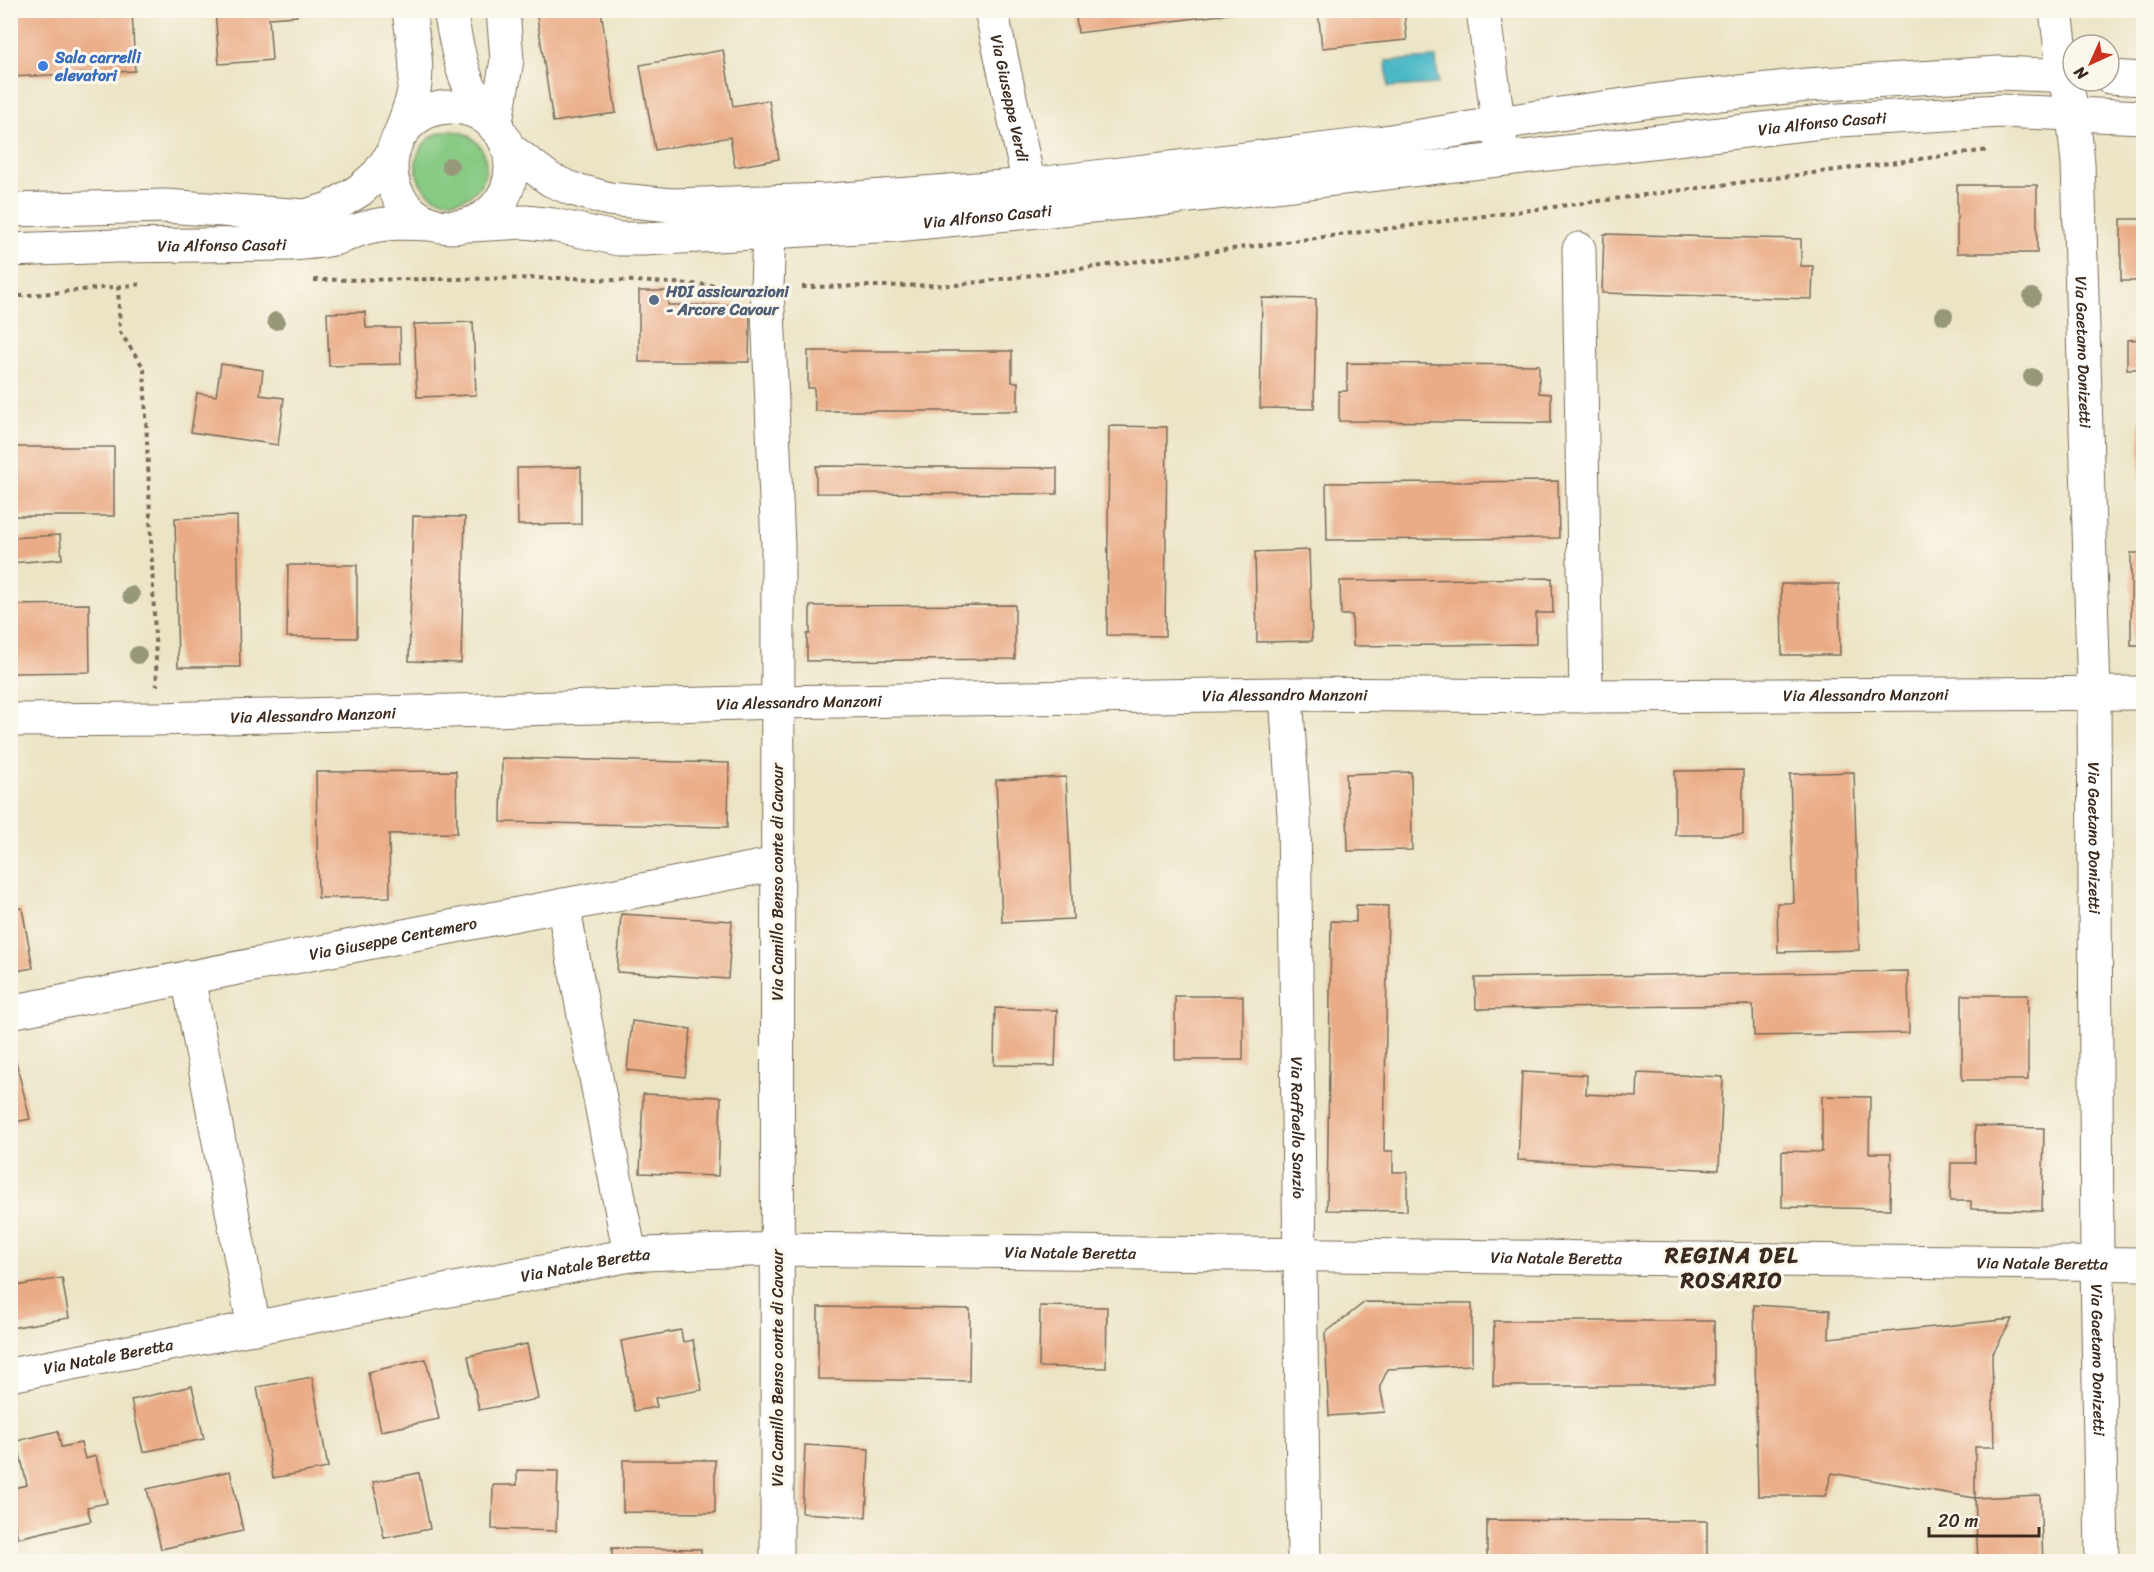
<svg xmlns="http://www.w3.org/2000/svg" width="2154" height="1572" font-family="Sriracha,sans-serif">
<rect width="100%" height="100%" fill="#fbf7ec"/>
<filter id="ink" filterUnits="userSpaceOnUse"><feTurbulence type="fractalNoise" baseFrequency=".0167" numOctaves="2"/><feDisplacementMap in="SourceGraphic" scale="12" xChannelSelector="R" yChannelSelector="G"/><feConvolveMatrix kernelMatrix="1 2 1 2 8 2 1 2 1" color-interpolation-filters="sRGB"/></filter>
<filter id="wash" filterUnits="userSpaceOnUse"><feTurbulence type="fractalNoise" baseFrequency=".008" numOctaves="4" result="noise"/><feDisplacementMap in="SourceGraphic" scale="24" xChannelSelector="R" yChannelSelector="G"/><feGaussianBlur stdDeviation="1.35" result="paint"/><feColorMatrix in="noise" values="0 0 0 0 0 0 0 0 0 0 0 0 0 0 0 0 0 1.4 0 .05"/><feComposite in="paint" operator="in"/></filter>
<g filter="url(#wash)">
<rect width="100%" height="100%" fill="#ebe4c5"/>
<path fill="#87ca83" stroke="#617a50" stroke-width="1.5" d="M416 166a35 35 0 1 1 70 0a35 35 0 1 1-70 0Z"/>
<path fill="#4bb8c6" stroke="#437172" stroke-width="1.5" d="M1436,58L1438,84L1388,87L1386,61Z"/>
<g id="blocks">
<path fill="#eaac86" d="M10,10H132L135,71L10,77Z
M215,10H297V16L269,18L272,60L219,64Z
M536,10H601L616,113L553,122Z
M1075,10H1244V12L1078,33Z
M1318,10H1404L1407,40L1322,48Z
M723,50L733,106L769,100L779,159L735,167L730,137L655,150L640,65Z
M1957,185H2037V253H1957Z
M2121,219H2144V281H2121Z
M1604,234L1801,239V266H1813L1812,299L1602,293Z
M639,291H668V305H750L749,362H639Z
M1262,298L1316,299L1314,409L1260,408Z
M365,312L366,328H400L401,364L329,366L327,313Z
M473,322L476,395L417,397L414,324Z
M2144,339V369H2127V340Z
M808,351H1012V382H1018V411H815L814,388H808Z
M1347,363L1539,365V393L1551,394V423L1339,421V391H1347Z
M221,364L263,370L260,395L284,398L278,445L191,432L197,393L216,396Z
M2140,418H2144V482H2140Z
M1109,426L1167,427L1165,636L1107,635Z
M10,447H114V516H10Z
M816,466L1057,468V494L816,493Z
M581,467V524L518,525L517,468Z
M1558,481L1559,538L1327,540L1326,483Z
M237,516L240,667H178L175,518Z
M413,516L465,517L461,663L409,661Z
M60,535L62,559L10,563V538Z
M1309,550L1312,641L1257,642L1255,552Z
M2131,553H2144V645H2131Z
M288,565H357V638L287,637Z
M1552,578L1553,613H1536V644L1353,646L1352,615H1341L1340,581Z
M1781,584H1839L1840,655H1782Z
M89,604L90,672L10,673V605Z
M1015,605V659L807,661V634H810V606Z
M502,758L729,763L728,827L501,822Z
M1743,770V835H1675V771Z
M456,771L457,833L389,834L390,897L318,898L316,772Z
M1411,772L1412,850L1348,851L1346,774Z
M1854,772L1859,950L1778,952L1777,903H1794L1790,774Z
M1066,777L1073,919L1002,922L996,780Z
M1356,905L1388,906L1384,1151H1393V1172H1407V1211L1327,1210L1331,921L1356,922Z
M22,908L33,968L10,972V910Z
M621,914L732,921L728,979L617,972Z
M1908,971L1909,1033L1754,1036L1753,1005L1476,1009L1475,978Z
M1962,995H2028V1080H1962Z
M1175,996H1243V1060H1175Z
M2144,998V1030H2142L2140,999Z
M995,1008L1057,1010L1055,1066L994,1065Z
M632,1021L691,1029L685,1077L627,1070Z
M10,1049H13L30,1119L10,1123Z
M1522,1072L1587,1075L1586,1094L1637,1097L1638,1073L1723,1077L1719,1170L1518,1160Z
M643,1094L721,1097L718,1176L640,1173Z
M1822,1096L1870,1097L1869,1153H1891L1890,1209L1782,1207V1151L1822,1152Z
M1975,1126L2044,1128L2042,1211L1971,1209V1201H1950L1951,1163H1975Z
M2141,1159H2144V1222H2140Z
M62,1278L69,1318L10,1328V1287Z
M1365,1302L1472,1303V1365L1388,1369L1380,1386L1385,1412L1329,1416L1325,1333Z
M1754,1305L1830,1310L1829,1338L2012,1319L1992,1355L1994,1447H1975V1498L1832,1473L1825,1496H1758Z
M1040,1306L1107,1307L1106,1368L1039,1367Z
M818,1307L970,1309L969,1381L818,1379Z
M1494,1321H1714V1386H1493Z
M681,1330L683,1342L693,1340L702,1390L655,1398L657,1407L634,1411L621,1341Z
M527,1344L538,1399L479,1410L468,1356Z
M426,1359L439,1419L381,1431L368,1372Z
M312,1377L328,1468L273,1478L257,1387Z
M192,1386L204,1439L143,1452L131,1400Z
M58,1431L61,1447L81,1443L85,1459L96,1456L107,1503L87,1507L91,1521L18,1538L10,1506V1489L27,1485L17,1441Z
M805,1445L869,1449L866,1517L802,1513Z
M623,1460H715V1513L623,1512Z
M517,1470L558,1471L556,1531L492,1529L493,1485H517Z
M230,1471L243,1531L161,1549L147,1489Z
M419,1473L430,1529L384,1538L373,1482Z
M2040,1495L2043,1562H1978L1975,1498Z
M1487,1520L1707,1521V1562H1487Z
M612,1548L701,1549V1562H612Z"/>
</g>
</g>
<g filter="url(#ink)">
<use href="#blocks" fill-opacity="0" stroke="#796b58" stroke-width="1.5"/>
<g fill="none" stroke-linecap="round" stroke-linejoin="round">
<g stroke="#796b58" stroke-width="35">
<g id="minor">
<path d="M450,10C458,55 464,92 495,127"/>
<path id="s1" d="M991,10L1029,185"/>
<path d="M1483,10L1503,158"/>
<path id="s2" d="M2056,10L2064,76L2073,114L2078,163L2094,694L2097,1263L2102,1562"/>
<path d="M495,127L507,60L503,10"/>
<path d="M400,135C404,122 410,109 413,95C420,67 412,38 409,10"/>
<path d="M770,205L767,287L778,546L777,1562"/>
<path d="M1579,249L1586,696"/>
<path id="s3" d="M1286,694L1294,816L1304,1562"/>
<path id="s4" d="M10,720L158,719L777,702L1286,694L1586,696L2144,693"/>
<path d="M563,905L630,1255"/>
<path d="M188,977L254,1328"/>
<path id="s5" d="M10,1012L777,864"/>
<path id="s6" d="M10,1375L630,1255L645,1254L778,1249L2144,1264"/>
</g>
</g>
<g stroke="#796b58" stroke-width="35">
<g id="major">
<path d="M2109,77L2144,79"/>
<circle cx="451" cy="167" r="60"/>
<path d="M508,148L551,180L572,189L609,199L672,205L830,200L1029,185L1378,143L1538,117L1660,100L1807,85L1999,73L2073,76"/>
<path d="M10,210L166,206L305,216L329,209L360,190L378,174L392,154"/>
<path id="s7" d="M471,225L525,222L553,225L619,239H644L896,225L1164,199L1839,120L2001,111L2144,117"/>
<path id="s8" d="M10,250L116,246L290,244C306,243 322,242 337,238C348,235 358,229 369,227C389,222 410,223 430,224"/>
</g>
</g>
<path stroke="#796b58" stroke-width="4" stroke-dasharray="4.5 4.5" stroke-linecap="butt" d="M314,280L573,278L732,286
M118,286L120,332L144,368L157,686
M802,287L956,285L1989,150
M10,297L144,284"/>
<use href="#minor" stroke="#fff" stroke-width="33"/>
<use href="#major" stroke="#fff" stroke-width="33"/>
</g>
<g fill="#97987a">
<circle cx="450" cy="166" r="9"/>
<circle cx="2032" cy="297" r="9"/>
<circle cx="1944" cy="316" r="9"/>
<circle cx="276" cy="321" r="9"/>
<circle cx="2032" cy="377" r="9"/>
<circle cx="131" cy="595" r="9"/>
<circle cx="138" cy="655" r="9"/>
</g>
</g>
<circle fill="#3f7fe0" stroke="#fbf7ec" stroke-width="2" cx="43" cy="66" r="6"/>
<circle fill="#5c6f8a" stroke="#fbf7ec" stroke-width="2" cx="654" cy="300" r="6"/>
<g text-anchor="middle" stroke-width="6" stroke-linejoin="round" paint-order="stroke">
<g font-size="16" font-weight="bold" fill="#366cbe" stroke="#fbf7ec" text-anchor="start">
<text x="55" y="63">Sala carrelli<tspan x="55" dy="18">elevatori</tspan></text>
</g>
<g font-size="16" fill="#3b2a1e" stroke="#fbf7ec">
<text dy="6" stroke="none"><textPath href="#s1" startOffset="90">Via Giuseppe Verdi</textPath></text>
<text dy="6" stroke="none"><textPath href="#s7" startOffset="1359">Via Alfonso Casati</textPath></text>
<text dy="6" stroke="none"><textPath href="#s7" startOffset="519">Via Alfonso Casati</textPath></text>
<text dy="6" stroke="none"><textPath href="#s8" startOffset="212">Via Alfonso Casati</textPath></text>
<text dy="6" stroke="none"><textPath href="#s2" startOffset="344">Via Gaetano Donizetti</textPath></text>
<text dy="6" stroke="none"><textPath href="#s4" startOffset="1275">Via Alessandro Manzoni</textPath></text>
<text dy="6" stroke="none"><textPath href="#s4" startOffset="1856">Via Alessandro Manzoni</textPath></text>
<text dy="6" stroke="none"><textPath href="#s4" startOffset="789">Via Alessandro Manzoni</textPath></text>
<text dy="6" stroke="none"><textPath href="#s4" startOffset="303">Via Alessandro Manzoni</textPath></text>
<text dy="6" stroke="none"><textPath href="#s2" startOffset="830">Via Gaetano Donizetti</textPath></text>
<text transform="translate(777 882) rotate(-90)" y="6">Via Camillo Benso conte di Cavour</text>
<text dy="6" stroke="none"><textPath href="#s5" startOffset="390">Via Giuseppe Centemero</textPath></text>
<text dy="6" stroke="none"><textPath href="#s3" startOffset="434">Via Raffaello Sanzio</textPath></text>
<text dy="6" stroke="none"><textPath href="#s6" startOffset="1072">Via Natale Beretta</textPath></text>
<text dy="6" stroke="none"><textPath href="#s6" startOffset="1558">Via Natale Beretta</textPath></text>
<text dy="6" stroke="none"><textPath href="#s6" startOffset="2044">Via Natale Beretta</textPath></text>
<text dy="6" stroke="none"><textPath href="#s6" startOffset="586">Via Natale Beretta</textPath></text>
<text dy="6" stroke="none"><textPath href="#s6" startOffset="100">Via Natale Beretta</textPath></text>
<text dy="6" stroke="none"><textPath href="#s2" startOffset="1352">Via Gaetano Donizetti</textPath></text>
<text transform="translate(777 1368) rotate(-90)" y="6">Via Camillo Benso conte di Cavour</text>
</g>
<g font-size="16" font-weight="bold" fill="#4e5e75" stroke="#fbf7ec" text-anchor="start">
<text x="666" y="297">HDI assicurazioni<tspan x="666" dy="18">- Arcore Cavour</tspan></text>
</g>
<g font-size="22" font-weight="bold" letter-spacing="1.5" fill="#3b2a1e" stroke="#fbf7ec">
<text x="1732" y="1263">REGINA DEL<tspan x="1732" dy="25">ROSARIO</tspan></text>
</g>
</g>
<rect width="2154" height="1572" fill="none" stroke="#fbf7ec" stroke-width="36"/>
<g transform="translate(2091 63) rotate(225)"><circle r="28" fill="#fbf7ec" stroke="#aea59a" stroke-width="1.5"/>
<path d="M0-4.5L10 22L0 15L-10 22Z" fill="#c8321e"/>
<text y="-9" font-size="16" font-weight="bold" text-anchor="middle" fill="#3b2a1e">N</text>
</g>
<path d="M1929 1527v9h110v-9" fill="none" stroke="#3b2a1e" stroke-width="3"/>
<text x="1938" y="1527" font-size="18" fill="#3b2a1e" stroke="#fbf7ec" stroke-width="4.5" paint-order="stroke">20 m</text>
</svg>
